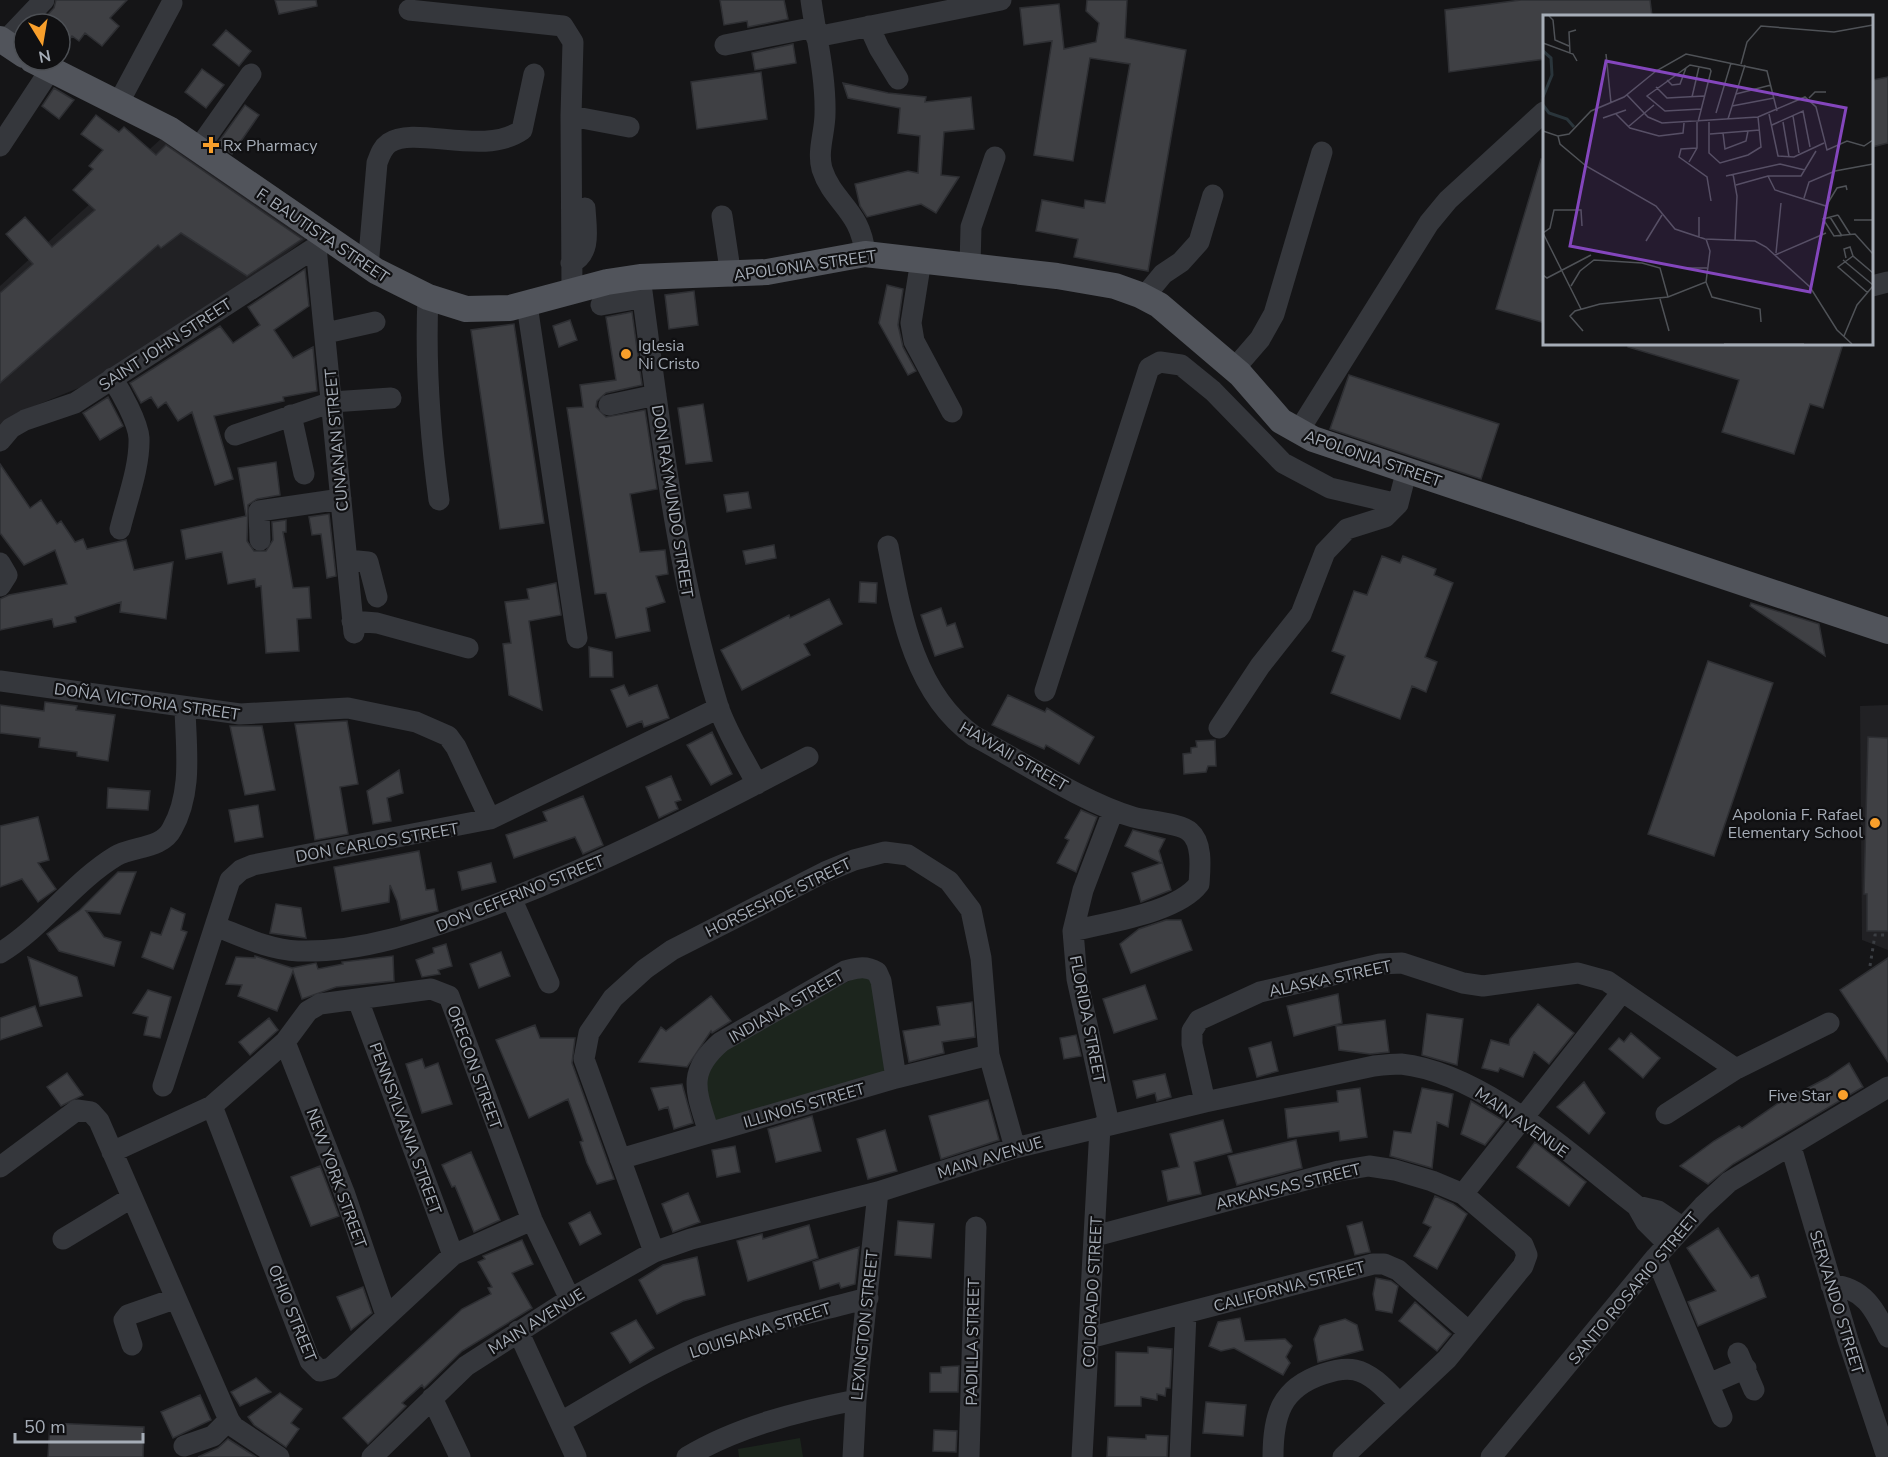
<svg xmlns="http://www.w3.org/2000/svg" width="1888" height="1457" font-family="'Nunito Sans',sans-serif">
<rect width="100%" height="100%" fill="#151517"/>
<path fill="#212124" d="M163,137L310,236L201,316L96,381L17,413L0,432V286Z
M1888,705V950L1862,940L1860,706Z"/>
<path fill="#1c251d" d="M867,972L876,974L892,1076L710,1129L702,1070L723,1045Z
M800,1438L803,1457H739L738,1449Z"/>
<path fill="#3f4044" stroke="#2e2f33" stroke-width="1.5" d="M56,0H127L110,18L119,26L102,46L85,33L79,41L72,36L60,53V24H39L54,8Z
M275,0H316L317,6L279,14Z
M720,0H784L788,19L748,27L747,21L724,25Z
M1087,0H1127L1125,38L1186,50L1148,271L1074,257L1078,239L1036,231L1042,200L1084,208L1085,200L1105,203L1130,64L1090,58L1073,161L1034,155L1052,41L1024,45L1020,8L1059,4L1064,49L1096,42L1099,23L1086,11Z
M1521,0H1650L1652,16H1545V59L1449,72L1445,10Z
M226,30L251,51L239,66L213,45Z
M793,44L796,63L755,70L752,53Z
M202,69L224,85L206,108L185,92Z
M761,72L767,119L697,129L691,82Z
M1888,77V143L1872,147V80Z
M843,83L888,93L926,97L925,102L971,97L974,129L944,132L941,175L959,177L936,213L921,204L867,217L860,206L855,184L908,171L918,173L920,136L898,133L900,108L848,98Z
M54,88L74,100L59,119L42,106Z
M245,105L259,115L232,154L217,144Z
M96,115L119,132L124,127L156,155L166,145L302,239L247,276L181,233L161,248L158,245L0,383V293L33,264L6,234L25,217L52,247L95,210L73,190L93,169L89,166L103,150L81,134Z
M1541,159L1545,160V323L1496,309Z
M305,269L309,306L274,330L293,358L313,347L317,391L283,397L284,401L214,416L233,479L215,485L192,412L178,421L166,402L158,408L151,397L141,403L130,383L220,326L233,343L260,325L248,307Z
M887,285L903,289L898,325L903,347L916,371L908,375L879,323Z
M694,291L698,325L669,329L665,295Z
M632,312L642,385L606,393L597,401L596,407L606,417L645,410L657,489L630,494L640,552L665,550L668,574L656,576L665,602L646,608L650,631L616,638L606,593L595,594L567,408L583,407L580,385L616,380L606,317Z
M570,320L577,340L559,347L553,326Z
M514,324L544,523L500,529L471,330Z
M1628,344H1843L1823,408L1810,404L1794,454L1722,432L1739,380L1628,347Z
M1349,375L1499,424L1481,479L1330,429Z
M108,397L123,426L100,440L83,413Z
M703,404L712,461L686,464L678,408Z
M276,462L280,495L257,499L248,505L247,541L254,551H266L273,540L272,522L286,520V532H283L293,588L309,587L311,618L297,619L299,651L266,653L261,586L256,587L255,579L228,584L222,552L186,559L181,530L246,516L238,468Z
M0,464L30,508L41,500L57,524L61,521L75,542L83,539L87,549L126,540L134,570L173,562L166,619L120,612L121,602L75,617L76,622L54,627L52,619L0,630V599L9,595L67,584L55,550L24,565L0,533Z
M748,492L751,508L727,512L724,495Z
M329,514L336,576L327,578L321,534L312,535L309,517Z
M774,545L776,558L746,564L743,551Z
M1382,556L1400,563L1403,556L1436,569L1434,575L1453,583L1425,657L1437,662L1426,692L1412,686L1400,719L1331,693L1345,656L1332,651L1354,591L1367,595Z
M860,582L877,583L876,603L859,602Z
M556,583L561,615L529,621L542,710L509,695L503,644L511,643L505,602L529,599L527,589Z
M829,599L842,624L804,644L810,655L742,690L721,650L789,615L790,618Z
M1751,603L1819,624L1825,656L1750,606Z
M941,608L947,626L955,623L963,647L935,656L921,615Z
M589,647L612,652L613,677H590Z
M1708,661L1773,683L1714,856L1648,834Z
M624,685L629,696L657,685L669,718L644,727L642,721L627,727L611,690Z
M1008,695L1045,712L1047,708L1094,737L1079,764L1046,745L1044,749L992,725Z
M45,702L77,706L76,710L115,715L108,761L77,756V752L39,747L40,738L0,733V705L44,711Z
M347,721L358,784L340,787L348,834L315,840L295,724Z
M230,726H262L275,790L245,795Z
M712,732L732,774L711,785L687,745Z
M1868,737L1888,738V931H1867V894H1864Z
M1215,740L1216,766H1208L1206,772L1184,774L1183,754L1191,753V748L1197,747L1196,741Z
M399,770L403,793L387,798L391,821L373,824L367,791Z
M671,776L681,800L675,802L678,809L659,818L646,787Z
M108,788L150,791L148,810L107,808Z
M583,796L603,845L583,854L575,837L514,858L506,835L547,821L543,812Z
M258,805L263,837L235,842L229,810Z
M1081,810L1097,817L1076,872L1057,863L1069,840L1065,838Z
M38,817L49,860L38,863L56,889L38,902L22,879L0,887V826Z
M1133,830L1165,839L1159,851L1171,890L1141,902L1132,873L1161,863L1125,846Z
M419,851L426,890L434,889L438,911L401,920L397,901L390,885L389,902L342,911L334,867Z
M491,863L496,882L462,890L458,872Z
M118,872H136L120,914L86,911L104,937L121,942L114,966L59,951L47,934L80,910Z
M276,904L301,908L306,938L270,933Z
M171,908L185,914L181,930L187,932L173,969L142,957L151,932L161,935Z
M1166,920H1181L1192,950L1131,973L1120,944L1139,929Z
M446,944L452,966L438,970L440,974L422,977L416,960L434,953L433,948Z
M501,952L510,976L479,988L470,964Z
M255,956L292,968L316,963L318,969L343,964L342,962L393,956L394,981L336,987L302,999L293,971L277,1011L238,996L242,985L226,984L236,957L255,958Z
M28,957L77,977L82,996L40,1006Z
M1888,958V1062L1840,990Z
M1145,985L1157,1019L1114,1033L1103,999Z
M148,990L171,997L160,1038L144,1035L148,1017L133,1013Z
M1338,994L1342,1023L1294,1036L1287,1006Z
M711,996L731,1021L712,1033L711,1031L687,1067L639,1062L661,1027L666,1031Z
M972,1002L975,1037L942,1042L944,1053L909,1062L903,1031L940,1025L937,1007Z
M1538,1004L1574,1033L1549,1064L1534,1052L1523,1077L1500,1068L1498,1072L1482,1068L1491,1040L1509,1045L1510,1039Z
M35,1006L42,1026L0,1040V1018Z
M1427,1014L1463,1019L1457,1065L1422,1055Z
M269,1018L278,1030L250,1055L239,1042Z
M1385,1020L1389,1052L1370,1054L1339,1050L1336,1026Z
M535,1025L540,1038H575L572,1063L614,1179L597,1184L587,1163L580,1142L583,1141L568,1099L529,1118L496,1040Z
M1631,1033L1660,1058L1643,1078L1609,1049L1619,1038L1624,1042Z
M1076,1035L1081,1056L1064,1059L1060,1038Z
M1271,1042L1278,1071L1257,1077L1249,1048Z
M422,1059L425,1068L438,1063L452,1104L422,1113L406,1064Z
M1849,1063L1863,1087L1733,1164L1708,1184L1680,1166L1714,1141L1739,1126L1742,1128L1796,1091L1798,1093L1827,1078Z
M67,1073L83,1095L61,1106L47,1087Z
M1165,1074L1171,1097L1157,1101L1155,1093L1137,1098L1133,1081Z
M1584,1082L1605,1113L1589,1134L1557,1107Z
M682,1084L693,1123L674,1129L668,1107L659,1110L651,1088Z
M1360,1088L1367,1137L1340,1141L1339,1131L1288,1138L1285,1109L1338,1102L1337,1091Z
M1422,1088L1453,1094L1448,1127L1437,1122L1432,1168L1390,1156L1394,1131L1411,1133Z
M988,1100L999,1140L941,1159L929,1116Z
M1471,1101L1504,1121L1485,1145L1461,1134Z
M812,1116L821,1151L776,1162L768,1129Z
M1223,1120L1232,1152L1194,1162L1201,1194L1168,1201L1162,1171L1179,1167L1170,1134Z
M885,1130L897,1171L868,1179L857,1139Z
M1296,1140L1302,1168L1237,1185L1228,1156Z
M1535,1142L1586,1182L1569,1206L1517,1167Z
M735,1146L740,1172L717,1177L712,1150Z
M471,1152L500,1220L474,1232L455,1186L452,1187L442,1165Z
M320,1166L339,1216L311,1226L291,1177Z
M688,1193L700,1222L673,1232L662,1204Z
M1435,1196L1453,1204L1467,1214L1437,1269L1414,1256L1431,1227L1423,1223Z
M590,1212L601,1234L580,1245L569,1223Z
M898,1221L934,1224L931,1258L895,1255Z
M1362,1222L1370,1252L1355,1255L1347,1226Z
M809,1225L818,1258L748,1281L737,1241L762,1234L763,1239Z
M1718,1228L1751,1278L1758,1275L1766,1297L1698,1326L1688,1302L1716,1291L1687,1248Z
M522,1240L533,1264L512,1273L532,1308L462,1351L424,1388L422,1385L402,1403L406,1406L368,1444L343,1418L462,1309L491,1294L488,1288L492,1287L478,1262L485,1259L483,1256Z
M859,1247L855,1284L841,1288L839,1283L820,1289L813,1262Z
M697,1257L705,1295L683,1301L657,1314L639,1280L663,1265Z
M1376,1278L1391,1281L1398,1286L1392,1313L1376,1310L1373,1294Z
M363,1287L372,1313L351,1330L337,1297Z
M1415,1302L1451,1334L1437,1351L1399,1321Z
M1240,1318L1245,1341L1285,1339L1292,1346L1286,1357L1290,1363L1283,1375L1234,1348L1221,1351L1209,1346L1218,1322Z
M1345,1319L1357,1325L1363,1350L1318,1362L1314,1339L1320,1326Z
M636,1320L654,1348L630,1363L611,1333Z
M1148,1347L1172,1349L1170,1388H1166L1165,1396L1157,1394V1400L1141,1397V1406H1115L1116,1352L1148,1353Z
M959,1366L958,1392H930V1373H941V1367Z
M256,1378L271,1392L240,1406L231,1392Z
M280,1393L302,1409L291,1423L299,1429L286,1447L254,1425L248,1417Z
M200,1395L211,1420L173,1438L161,1412Z
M1206,1402L1246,1405L1243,1436L1203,1433Z
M50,1423L144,1427L143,1457H48Z
M934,1430L957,1431L956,1452L933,1451Z
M1146,1435L1168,1436L1167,1457H1107L1108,1437L1146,1439Z
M228,1439L256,1457H198L218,1448Z"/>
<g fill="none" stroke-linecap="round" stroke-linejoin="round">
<path stroke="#3b3e43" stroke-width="3" stroke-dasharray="3 4.5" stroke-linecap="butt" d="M1870,966L1875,935H1888"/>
<path stroke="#35373c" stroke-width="21" d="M811,0C816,37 826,76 825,114C825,132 817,151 822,169C833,203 861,210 865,254
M409,10L563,26L573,42L571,116
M869,26L879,48L898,79
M816,37L1001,0
M4,42L44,0
M725,45L815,27
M119,102L172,3
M0,146L50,70
M198,149L251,74
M722,216L731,276
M316,247L354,633
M921,260L911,323L914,341L952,412
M571,263C592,253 586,229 585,208
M970,266L971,227L995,157
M368,267L377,163C380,155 382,148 389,143C415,125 484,157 522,130L534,74
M640,277C660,422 675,567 718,706C727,733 744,759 757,784
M1872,286L1888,282
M572,291L571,116L629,127
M428,297C425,365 430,433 439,500
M1144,297L1163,274L1181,262L1199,242L1213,195
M527,305L577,638
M601,305L629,300
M326,333L375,322
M1234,369L1260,339L1274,314L1322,152
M112,378C121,392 138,422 139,438C140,467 127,500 120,529
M609,405L656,395
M291,415L304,474
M1298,432L1429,223L1448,200L1544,112
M235,435L332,402L391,398
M0,441L11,428L25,420L75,403L316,247L321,235
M260,540L259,511L341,499
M888,546C901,615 914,693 974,736C1021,761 1084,803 1133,817C1147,821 1181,823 1190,832C1203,843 1200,869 1199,884C1177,913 1108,922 1073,931
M347,560L368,562L377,597
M0,563L7,575L0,586
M352,621L377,623L468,648
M0,681L240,714L348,708L416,722L448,736L456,747L490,819
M1045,691L1149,368L1160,362L1181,365L1213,391L1283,463L1330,488L1398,504
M1219,728L1260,666L1301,614L1325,552L1347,529L1385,517L1398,504L1407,469
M511,898L549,983
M215,926C241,936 269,950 298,951C362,953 423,931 483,909C596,867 701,813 808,757
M0,953C43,927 73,882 116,856C133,846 162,849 172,829C193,792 186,749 185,708
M358,1000L453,1255
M285,1042L344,1192L386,1315
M163,1086L230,880L241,870L253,865L490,819L719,708
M1205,1102L1192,1044V1031L1199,1020L1260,992L1380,964L1402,963L1463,983L1483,986L1578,973L1607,981L1736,1069
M212,1106L310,1361L320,1371L331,1368L453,1255L532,1220
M1666,1114L1736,1069L1829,1023
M1109,1124L1077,979L1073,931L1083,890L1113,811
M709,1133C697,1093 685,1073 721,1042L845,971C857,968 865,965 877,972L881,981L896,1078
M1791,1147L1848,1340L1887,1457
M112,1152L212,1106L285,1042L308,1011L320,1004L431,989L449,996L532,1220L570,1299
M620,1159L896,1078L989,1055
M0,1167L77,1110L91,1112L99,1121L229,1420L234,1427L279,1457
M1463,1194L1622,992
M1637,1206L1658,1211L1682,1227
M1095,1236L1339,1171L1369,1166L1395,1170L1432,1181L1463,1194L1523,1245L1527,1255L1523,1266L1447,1359L1343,1457
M63,1239L131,1198
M654,1252L584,1059L589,1033L613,998L645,969L672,950L825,872L854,860L885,852L908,855L949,881L971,910L981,958L989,1055L1015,1148
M1656,1257L1722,1417
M1831,1285C1864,1287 1875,1310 1888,1337
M518,1331L576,1457
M1089,1338L1373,1264H1384L1398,1270L1469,1332
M132,1345L124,1320L128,1315L174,1299
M1738,1353L1754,1390
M1709,1384L1746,1368
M432,1398L460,1457
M561,1422C606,1396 651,1367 699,1347C753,1325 812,1313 868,1298
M184,1446L213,1436L229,1420
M372,1457L466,1366L570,1299L654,1252L691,1239L878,1192L1015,1148L1205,1102L1374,1066C1383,1065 1392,1064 1401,1064C1484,1073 1572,1156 1637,1206L1646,1222L1668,1244
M687,1457C736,1427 800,1411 856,1400
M853,1457L856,1400L878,1192
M969,1457L976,1227
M1082,1457L1100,1127
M1180,1457L1186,1313
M1273,1457C1273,1415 1281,1388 1323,1374C1332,1371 1346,1368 1355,1370C1373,1374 1387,1391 1399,1403
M1491,1457L1656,1257L1703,1206L1729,1182L1888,1087"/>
<path stroke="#51545b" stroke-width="26" d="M0,39L24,55
M32,60L169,129L376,271L428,297L466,309L510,308L607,282L640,277L767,272L865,254L1057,276L1115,286L1140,295L1159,305L1240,374L1281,421L1313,439L1888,631"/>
</g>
<g fill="#f89f2b" stroke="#101012" stroke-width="2">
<path d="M208 136h6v6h6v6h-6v6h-6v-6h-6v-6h6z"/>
<circle cx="626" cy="354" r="6"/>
<circle cx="1875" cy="823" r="6"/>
<circle cx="1843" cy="1095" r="6"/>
</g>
<g text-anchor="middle" stroke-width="4.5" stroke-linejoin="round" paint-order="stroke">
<g font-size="16" fill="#a6adb7" stroke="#101012" text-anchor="start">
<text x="223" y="151">Rx Pharmacy</text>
<text x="638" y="351">Iglesia<tspan x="638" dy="18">Ni Cristo</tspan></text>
<text x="1863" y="820" text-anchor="end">Apolonia F. Rafael<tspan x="1863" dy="18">Elementary School</tspan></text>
<text x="1831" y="1101" text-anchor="end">Five Star</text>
</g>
<g font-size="16" fill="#a6adb7" stroke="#101012">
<text transform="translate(323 235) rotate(34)" y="6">F. BAUTISTA STREET</text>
<text transform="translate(805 265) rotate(-8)" y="6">APOLONIA STREET</text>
<text transform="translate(165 344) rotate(-33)" y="6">SAINT JOHN STREET</text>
<text transform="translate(336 440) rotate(-95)" y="6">CUNANAN STREET</text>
<text transform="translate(1373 458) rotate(19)" y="6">APOLONIA STREET</text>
<text transform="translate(673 501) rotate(81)" y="6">DON RAYMUNDO STREET</text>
<text transform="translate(147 701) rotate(8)" y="6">DOÑA VICTORIA STREET</text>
<text transform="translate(1014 756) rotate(30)" y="6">HAWAII STREET</text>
<text transform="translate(377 842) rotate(-10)" y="6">DON CARLOS STREET</text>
<text transform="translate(520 893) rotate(-22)" y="6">DON CEFERINO STREET</text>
<text transform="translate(778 897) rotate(-26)" y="6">HORSESHOE STREET</text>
<text transform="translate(1330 978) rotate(-12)" y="6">ALASKA STREET</text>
<text transform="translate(786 1006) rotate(-30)" y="6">INDIANA STREET</text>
<text transform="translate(1088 1019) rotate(79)" y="6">FLORIDA STREET</text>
<text transform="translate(475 1067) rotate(70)" y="6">OREGON STREET</text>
<text transform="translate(804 1105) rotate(-16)" y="6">ILLINOIS STREET</text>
<text transform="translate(1522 1122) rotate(35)" y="6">MAIN AVENUE</text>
<text transform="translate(406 1128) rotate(70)" y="6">PENNSYLVANIA STREET</text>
<text transform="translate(990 1157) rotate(-17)" y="6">MAIN AVENUE</text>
<text transform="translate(337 1178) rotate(70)" y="6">NEW YORK STREET</text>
<text transform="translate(1288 1186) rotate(-14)" y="6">ARKANSAS STREET</text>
<text transform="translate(1289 1286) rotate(-15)" y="6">CALIFORNIA STREET</text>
<text transform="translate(1633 1288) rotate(-50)" y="6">SANTO ROSARIO STREET</text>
<text transform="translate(1092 1292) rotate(-87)" y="6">COLORADO STREET</text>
<text transform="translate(1837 1302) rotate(73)" y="6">SERVANDO STREET</text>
<text transform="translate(293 1313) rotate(68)" y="6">OHIO STREET</text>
<text transform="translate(536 1321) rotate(-32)" y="6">MAIN AVENUE</text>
<text transform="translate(864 1325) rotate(-84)" y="6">LEXINGTON STREET</text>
<text transform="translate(760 1330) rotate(-18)" y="6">LOUISIANA STREET</text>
<text transform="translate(972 1342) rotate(-89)" y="6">PADILLA STREET</text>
</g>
</g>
<g transform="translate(1543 15)">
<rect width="330" height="330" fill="#151517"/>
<path fill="none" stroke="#2a353b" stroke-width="3" d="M0,36L8,43L9,60L0,82M0,90L6,98L24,104L31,112"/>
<path fill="none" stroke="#4f5257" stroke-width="1.5" d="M6,1L10,5L12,25L26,31M0,28L30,39L34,46M27,38L26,17L33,15M63,39L68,88M198,49L204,27L218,11L291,17L330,10M124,65L129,70L137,69L143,53M113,72L124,83L161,81M193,79L228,70M84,80L105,102L119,108L215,102L262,82L273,92L284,135L304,126L321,131L330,125M149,82L156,52M266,83L272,77H283M189,91L231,83M173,98L188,48M73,99L87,113L116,121L140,118L141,108M226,99L235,141L251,142L281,128M250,101L256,138M60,103L83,95M185,104L202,50M155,107L168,56L167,54L147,50L104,81L122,96L158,94M166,107V138L177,148L205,140L218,132L215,102M240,107L246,142M229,110L260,96L267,132M85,112L111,90M0,116L15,121L17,129L43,151L113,191L132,214L162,224L212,226L223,232L267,272L294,315L309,329M180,118L182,134L203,126L205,116M167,119L217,115M15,121L26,119L48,96L81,82L113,56L143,39L224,56L234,96M154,133L138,134L136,142L164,162L168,186M146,147L154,133V107M190,159L194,181L192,226M183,161L237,149L262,155M225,161L232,175L283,191L294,173L303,171L304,175M193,170L225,161H258L273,136M261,183L266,167L292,156L330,149M295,200L280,204L291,221L312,219L330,239M295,200L307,219M156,202V222M287,202L299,221M311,205H330M0,218L38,294M0,218L7,213L11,195H38L39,211M103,226L119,200M233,238L238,188M232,240L283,218M310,241L295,252L325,278M303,243L301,234L307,232L310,241L330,258M300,245L330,270M140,253H164M0,260L4,263L48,240M163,267L169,282L217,294L218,307M28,271L37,256L51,245L99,248L117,253L125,282M117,284L126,316M40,316L27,301L32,296L57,289L125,282L163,267L167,236L163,224M301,321L314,290L330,271M181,329H261"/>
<path fill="#8446bd" fill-opacity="0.15" stroke="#8446bd" stroke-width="3" d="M63,46L303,93L267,277L27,231Z"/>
<rect width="330" height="330" fill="none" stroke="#a6adb7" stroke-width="3"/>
</g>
<g transform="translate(42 42) rotate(169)"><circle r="28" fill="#101012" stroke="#4c4f54" stroke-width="1.5"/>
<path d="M0-4.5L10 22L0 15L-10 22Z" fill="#f89f2b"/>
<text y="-9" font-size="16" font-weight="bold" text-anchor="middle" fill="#a6adb7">N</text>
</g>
<path d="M15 1433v9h128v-9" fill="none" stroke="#a6adb7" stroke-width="3"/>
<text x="24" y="1433" font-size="18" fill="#a6adb7" stroke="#101012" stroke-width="4.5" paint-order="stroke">50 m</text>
</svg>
